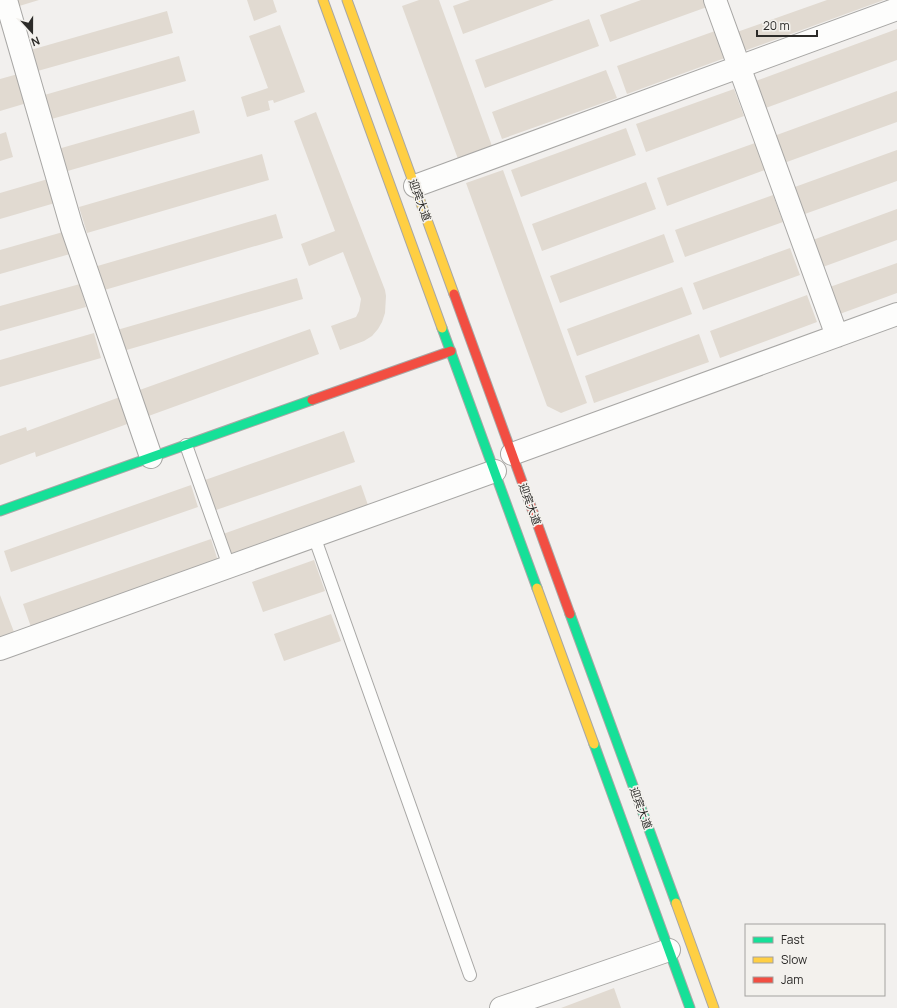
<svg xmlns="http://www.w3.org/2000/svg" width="897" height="1008" font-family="Manrope,'Noto Sans SC',sans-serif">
<rect width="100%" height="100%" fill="#f2f0ee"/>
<path fill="#e1dad1" d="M15,0H39L16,7Z
M247,0H273L277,12L254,21Z
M419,0H439L492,146L458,159L402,6Z
M470,0H554L463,34L453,6Z
M641,0H705L707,7L610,42L600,15Z
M827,0H884L744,51L737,32Z
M167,11L173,33L34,72L27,51Z
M589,19L599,46L485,88L475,60Z
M280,25L305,92L274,103L273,100L268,101L270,110L247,117L241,97L268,88L249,36Z
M897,29V60L763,109L753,82Z
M715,31L725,58L627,94L617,66Z
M179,56L186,81L48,120L41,96Z
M606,70L617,98L502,139L492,112Z
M18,74L27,103L0,111V79Z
M734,89L744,116L646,152L636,124Z
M897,91V122L784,163L774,136Z
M194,110L200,133L64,172L58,149Z
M316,112L385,290L386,296L385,313L382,322L378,329L372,336L364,341L340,350L331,326L356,317L359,311L361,299L343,252L309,266L301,244L335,231L294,121Z
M626,128L636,155L521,197L511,170Z
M6,132L13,157L0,161V134Z
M755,143L765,170L667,206L657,178Z
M897,150V181L802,215L792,188Z
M262,154L269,180L87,233L79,207Z
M503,170L587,403L561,413L547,406L466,183Z
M48,179L55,203L0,219V193Z
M646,182L656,209L542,251L532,224Z
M773,195L783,222L685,257L675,230Z
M897,209V240L820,268L810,241Z
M276,214L283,238L101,291L94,267Z
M63,232L70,254L0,274V250Z
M664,234L674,262L560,303L550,276Z
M790,248L800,275L703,310L693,283Z
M897,263V293L837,315L827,288Z
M297,278L303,299L123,351L117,330Z
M80,284L86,307L0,331V306Z
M682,287L692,314L577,356L567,329Z
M807,295L817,322L720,358L710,331Z
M310,329L319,354L143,418L134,392Z
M94,333L101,358L0,387V360Z
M699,334L709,362L594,403L585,376Z
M120,397L130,423L36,457L35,452L0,465V436L26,427L27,431Z
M344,431L355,462L216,510L205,480Z
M191,485L198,507L11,572L4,551Z
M361,485L369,508L231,556L223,534Z
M211,539L218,561L31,627L23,604Z
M314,560L325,591L263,612L252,582Z
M0,595L14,632L0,637Z
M331,614L341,641L284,661L274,634Z
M614,988L621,1008H561Z"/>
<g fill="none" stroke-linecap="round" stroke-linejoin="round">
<g stroke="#a8a7a5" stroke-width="14">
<path id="lane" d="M186,445L229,566
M314,536L470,975"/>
</g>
<g stroke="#a8a7a5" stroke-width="24">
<path id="street" d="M6,0L72,228L151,457
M715,0L837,336
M415,186L897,9
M512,454L897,314
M0,649L495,471
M501,1008L669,950"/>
</g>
<g stroke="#a8a7a5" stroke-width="11">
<path id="fast" d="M442,328L537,588
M0,511L312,400
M570,614L676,903
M594,744L690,1008"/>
</g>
<g stroke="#a8a7a5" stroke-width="11">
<path id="slow" d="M323,0L442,328
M347,0L454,294
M537,588L594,744
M676,903L714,1008"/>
</g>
<g stroke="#a8a7a5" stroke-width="11">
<path id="jam" d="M454,294L570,614
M312,400L451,351"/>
</g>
<use href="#lane" stroke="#fdfdfc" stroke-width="12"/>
<use href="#street" stroke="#fdfdfc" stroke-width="22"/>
<use href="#fast" stroke="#16e098" stroke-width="9"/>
<use href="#slow" stroke="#ffcf43" stroke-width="9"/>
<use href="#jam" stroke="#f24e42" stroke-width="9"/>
</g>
<g text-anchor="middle" stroke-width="3.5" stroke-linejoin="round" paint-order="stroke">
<g font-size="11" fill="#2c2b29" stroke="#f3f1ed">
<text transform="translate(420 200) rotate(70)" y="4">迎宾大道</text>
<text transform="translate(530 504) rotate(70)" y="4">迎宾大道</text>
<text transform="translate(641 808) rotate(70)" y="4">迎宾大道</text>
</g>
</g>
<rect x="745" y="924" width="140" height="72" fill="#f3f1ed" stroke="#a3a29f"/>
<rect x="753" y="937" width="20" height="6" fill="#16e098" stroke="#a3a29f"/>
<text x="781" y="944" font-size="12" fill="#2c2b29">Fast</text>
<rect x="753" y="957" width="20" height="6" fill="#ffcf43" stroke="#a3a29f"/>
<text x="781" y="964" font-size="12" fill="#2c2b29">Slow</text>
<rect x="753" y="977" width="20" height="6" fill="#f24e42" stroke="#a3a29f"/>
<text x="781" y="984" font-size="12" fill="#2c2b29">Jam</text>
<g transform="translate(32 32) rotate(159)" stroke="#f3f1ed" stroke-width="3" paint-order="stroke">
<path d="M0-3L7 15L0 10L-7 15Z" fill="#2c2b29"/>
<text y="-6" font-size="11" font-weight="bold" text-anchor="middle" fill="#2c2b29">N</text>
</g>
<path d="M757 30v6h60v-6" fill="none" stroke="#2c2b29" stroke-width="2"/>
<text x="763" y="30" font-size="12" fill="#2c2b29" stroke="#f3f1ed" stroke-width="3" paint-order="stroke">20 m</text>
</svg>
